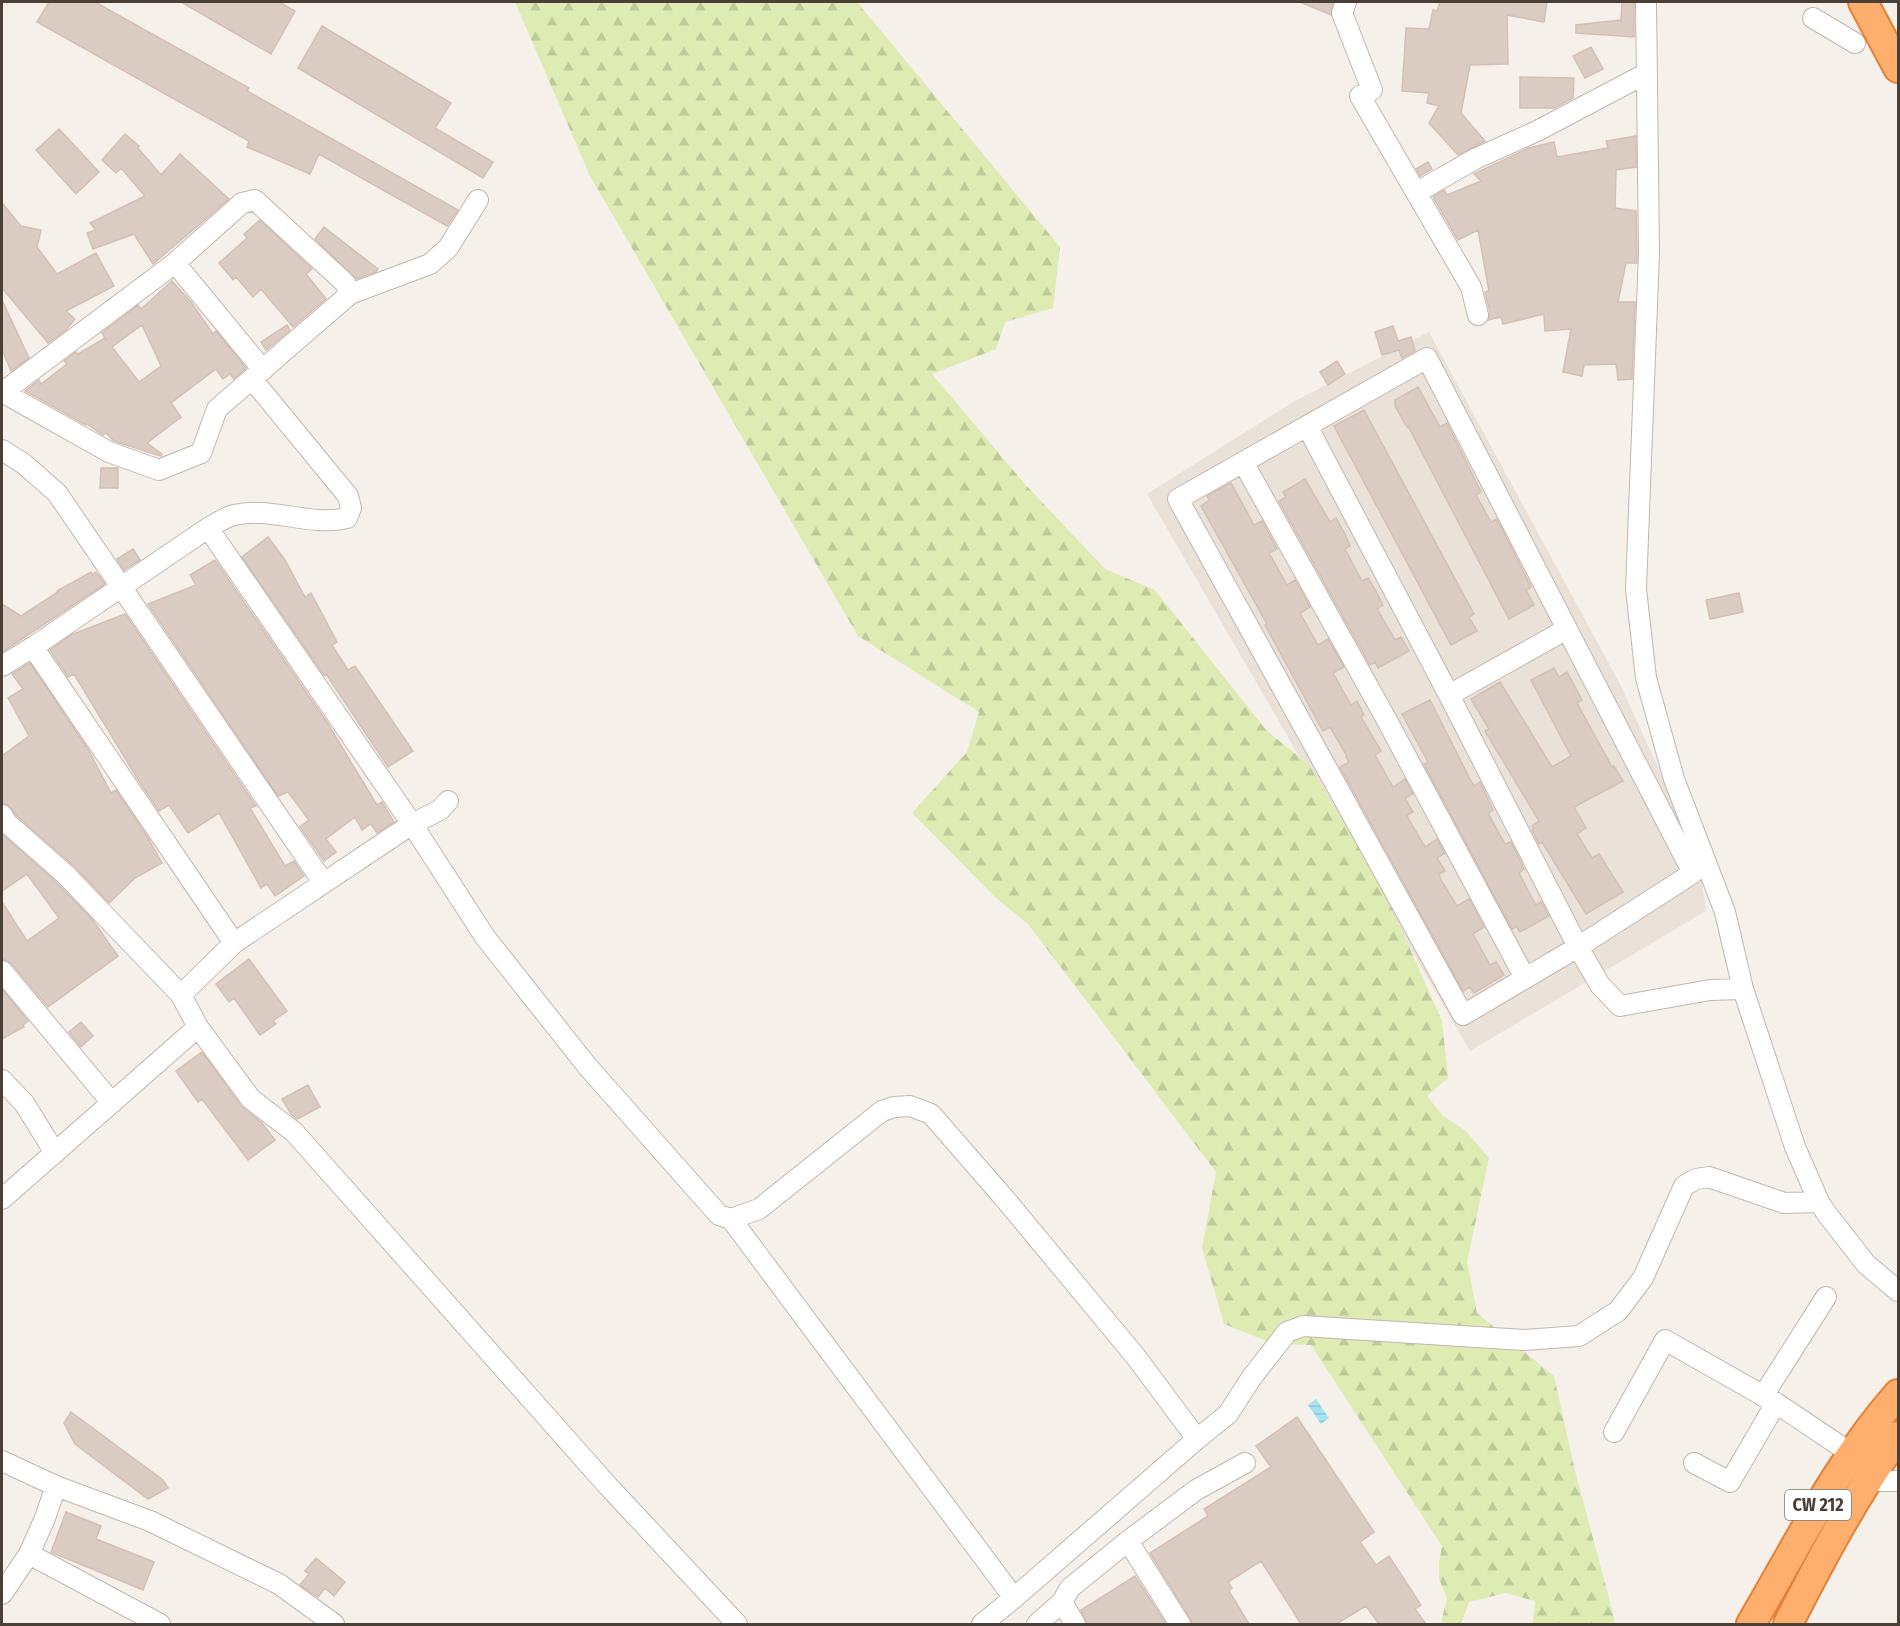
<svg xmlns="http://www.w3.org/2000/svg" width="1900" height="1626" font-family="'Fira Sans Condensed',sans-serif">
<defs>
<pattern id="forest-firs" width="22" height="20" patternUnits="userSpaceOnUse" patternTransform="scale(1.5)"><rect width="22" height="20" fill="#deebb3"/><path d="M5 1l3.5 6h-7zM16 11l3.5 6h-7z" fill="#c0cb9b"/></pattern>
<pattern id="water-rules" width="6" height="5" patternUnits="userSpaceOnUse" patternTransform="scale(1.5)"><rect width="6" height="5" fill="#a6e4f4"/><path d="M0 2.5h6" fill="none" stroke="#90c5d2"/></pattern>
</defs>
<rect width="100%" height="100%" fill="#f6f0eb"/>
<path fill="#eae1d9" d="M1429,332L1620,684L1698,855L1706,911L1470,1051L1147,494L1293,402Z"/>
<path fill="url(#forest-firs)" d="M515,2H857L1060,247L1053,308L1005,322L996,349L932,374L1023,482L1105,569L1155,590L1266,730L1309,765L1384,890L1442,1021L1448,1078L1427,1096L1442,1115L1466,1131L1489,1158L1467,1262L1477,1313L1554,1376L1575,1471L1614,1617L1615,1624H1533L1535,1601L1506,1593L1469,1602L1461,1624H1441L1447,1598L1439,1579V1563L1442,1546L1311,1345L1274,1344L1224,1324L1202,1248L1216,1172L1028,924L996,898L912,813L967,752L979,712L858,636L590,176Z"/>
<path fill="url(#water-rules)" d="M1316,1399L1329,1418L1321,1424L1308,1405Z"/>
<path fill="#dbccc3" stroke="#d3c0b3" stroke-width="1.5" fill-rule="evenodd" d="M49,2H95L249,88L247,91L458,210L447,226L319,154L310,174L247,147L249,141L37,22Z
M181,2H279L295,11L271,54Z
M1300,2H1333L1331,15Z
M1440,2H1547L1544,22L1507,15L1508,64L1470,65L1461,113L1485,141L1458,155L1429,123L1439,106L1427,103L1429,93L1402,91L1406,28L1429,29L1433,10L1437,11Z
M1622,2H1634V37L1576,33V25L1621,20Z
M322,26L451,103L435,128L493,162L483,178L298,68Z
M1591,47L1603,69L1585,78L1573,56Z
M1520,77L1574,78L1573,98L1554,108H1520Z
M59,129L99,172L76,194L36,150Z
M125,134L139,146L138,148L161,175L180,154L229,199L153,264L134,234L93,249L87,233L96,230L90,223L145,196L121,168L116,173L102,160Z
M1636,136V167L1616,170L1615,208L1636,211L1637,263H1626L1618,302H1635L1632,379L1618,380L1616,364L1584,365L1582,376L1563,372L1571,329L1545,331L1544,314L1503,324L1501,317L1488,320L1490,312L1485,292L1489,291L1478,230L1458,240L1433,197L1444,190L1447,195L1481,181L1474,174L1529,148L1554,142L1557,157L1608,148L1606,141Z
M1428,162L1432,169L1420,176L1416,169Z
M2,203L21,226L41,230L37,247L57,274L96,253L114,286L66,311L75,319L66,330L48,343L2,288Z
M260,220L312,269L306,274L326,299L293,327L261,289L253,297L236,277L233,280L219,263L247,238L244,234Z
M324,227L378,269L376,272L356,279L315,239Z
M172,281L191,302L213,334L216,331L246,368L234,379L230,374L223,379L216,369L171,403L181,417L147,443L162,454L161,456L114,441L106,433L103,435L87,424L86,425L25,391L39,380L41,384L67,364L64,361L76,352L78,354L105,338L107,341L102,333L138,305L141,309ZM142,325L161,366L139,382L112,347Z
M2,300L29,358L11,371L2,349Z
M287,325L290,330L266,350L261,342Z
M1393,326L1398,341L1411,337L1415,351L1402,358L1399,350L1382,355L1375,332Z
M1337,361L1345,374L1328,385L1320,372Z
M1418,387L1440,427L1447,423L1481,492L1476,495L1491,522L1497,519L1531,587L1526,590L1534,605L1509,619L1408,426L1407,427L1395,406V400Z
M1364,410L1474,614L1469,617L1477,631L1451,645L1334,426Z
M101,468H118V488H100Z
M1305,479L1330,522L1336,518L1344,532L1350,546L1345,549L1362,581L1368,578L1376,591L1383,605L1377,609L1395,640L1401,637L1409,651L1378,668L1375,662L1370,665L1279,501L1286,497L1283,492Z
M1231,483L1254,525L1262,521L1277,549L1269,553L1287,585L1295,580L1310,607L1300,613L1318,645L1328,639L1344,667L1333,673L1351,705L1357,701L1364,715L1361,717L1381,751L1375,755L1390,782L1393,787L1405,779L1413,794L1405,798L1413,812L1407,815L1409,820L1425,847L1437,839L1445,853L1437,858L1445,871L1439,874L1441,880L1457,906L1469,899L1484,927L1473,934L1490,965L1496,962L1504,975L1474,993L1470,987L1463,991L1340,767L1349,762L1346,757L1347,756L1330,727L1323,731L1265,625L1267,624L1201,506L1210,500L1207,496Z
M268,537L285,560L305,597L311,593L337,642L332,645L348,670L355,666L413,751L388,767L326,674L324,675L242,557Z
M133,549L140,560L124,570L117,559Z
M215,560L328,724L377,805L382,802L394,822L377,833L371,824L362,830L355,817L326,839L336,852L324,861L300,827L309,820L288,792L278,796L148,604L196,585L190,575Z
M91,572L92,575L96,572L105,584L2,652V604L21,616L58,592L57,591Z
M1739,593L1743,612L1710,619L1706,600Z
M125,614L256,806L250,808L285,866L294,861L304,876L275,896L267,884L261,888L219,813L188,833L169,805L159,811L137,778L74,674L68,677L50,650L71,635Z
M30,663L89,751L111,793L116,790L148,838L162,863L135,878L109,903L74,866L16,815L8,805L2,803V756L29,736L8,698L23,689L12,674Z
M1554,668L1559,677L1567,672L1582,700L1577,703L1612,767L1614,766L1623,781L1574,807L1586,828L1577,834L1592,858L1599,854L1623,892L1586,914L1542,842L1539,844L1532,830L1534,828L1532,826L1539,821L1485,731L1489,729L1471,699L1500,682L1552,767L1571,756L1531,680Z
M1430,700L1471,781L1474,786L1480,782L1493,810L1488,813L1505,844L1511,842L1524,869L1519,873L1533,900L1536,905L1541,902L1549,916L1520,932L1516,926L1512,929L1424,764L1428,762L1402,714Z
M2,834L57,883L92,919L118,956L48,1007L11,963L2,959V902L27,941L59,918L27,874L2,891Z
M249,959L287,1011L273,1021L276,1024L260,1035L234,998L229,1002L216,984Z
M2,989L28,1021L23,1025L24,1027L2,1039Z
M81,1022L93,1036L81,1047L69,1032Z
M202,1052L241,1106L262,1123L275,1140L248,1160L202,1099L198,1102L176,1071Z
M308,1085L320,1107L297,1119L291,1114L282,1099Z
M71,1412L163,1480L168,1488L148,1499L75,1444L64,1423Z
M1297,1417L1374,1532L1360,1542L1376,1565L1389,1556L1421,1605L1415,1609L1426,1624H1379L1366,1606L1336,1624H1301L1261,1561L1228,1582L1232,1588L1229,1591L1249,1624H1192L1190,1618L1150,1553L1208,1516L1204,1509L1271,1467L1256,1446Z
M66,1512L101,1526L96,1539L154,1562L143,1590L51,1552Z
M316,1558L345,1582L334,1596L325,1588L318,1597L300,1585L309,1574L305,1571Z
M1135,1576L1166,1624H1087L1081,1610Z"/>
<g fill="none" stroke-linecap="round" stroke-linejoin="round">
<g stroke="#c2b6ad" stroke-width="22">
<path id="minor" d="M1346,2L1342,13L1372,90L1360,96L1471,287L1478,315
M1646,2L1649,253L1636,589L1646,678L1674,779L1725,912L1743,989L1795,1147L1819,1202L1827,1214L1866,1264L1898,1291
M1813,18L1855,43
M1417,192L1477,158L1537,131L1647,73
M175,263L263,370
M2,392L109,452L159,470L201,453L217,409L350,294L430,264L448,248L478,200
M3,392L175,263L242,203L255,200L345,283L350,294
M1307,426L1449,695L1578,947L1463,1015L1178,499L1427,358L1693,873L1578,947L1600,985L1620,1006L1710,990L1743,989
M2,450L24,464L57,493L323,882
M1243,462L1384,715L1525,978
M208,528L412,824L485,937L588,1067L719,1215L731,1219L759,1209L882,1111L894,1107L910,1106L931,1114L1005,1199L1136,1357L1197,1439L1228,1414L1252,1377L1287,1332L1303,1326L1524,1340L1579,1336L1618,1311L1643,1278L1684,1186L1696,1179L1709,1177L1784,1203L1819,1202
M33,647L234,943
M2,666L33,647L208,528C216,524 225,517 234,515C271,506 310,527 347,518L351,508L348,496L252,379
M1449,695L1567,629
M2,815L7,823L65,874L181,995L198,1027L251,1099L294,1132L608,1486L737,1624
M2,971L112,1103
M181,995L234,943L412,824L440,810L448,801
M2,1080L24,1103L55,1153
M2,1199L198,1027
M731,1219L1014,1598L982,1624
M1763,1396L1826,1297
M1614,1432L1665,1340L1776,1403L1852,1454
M2,1461L56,1486L150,1521L279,1584L334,1624
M1694,1463L1730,1482L1776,1403
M1866,1481H1898
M1128,1541L1180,1624
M29,1554L160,1624
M2,1594L29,1554L45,1518L56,1486
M1014,1598L1197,1439
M1062,1602L1075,1624
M1037,1624L1062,1602L1070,1588L1128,1541L1196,1490L1245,1463"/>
</g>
<g stroke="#e48037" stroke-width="32">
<path id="highway" d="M1863,2L1898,68
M1751,1624C1797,1546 1837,1463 1898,1394
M1788,1624C1821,1559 1855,1495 1898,1436"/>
</g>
<use href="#minor" stroke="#fff" stroke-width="20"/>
<use href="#highway" stroke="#ffaf6d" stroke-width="28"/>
</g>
<g text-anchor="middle" stroke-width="5" stroke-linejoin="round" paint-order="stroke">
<rect fill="#fff" stroke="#817974" stroke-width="1.5" x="1785" y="1490" width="66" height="30" rx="4.5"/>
<g font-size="18" font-weight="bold" fill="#4b4038">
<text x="1818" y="1511">CW 212</text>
</g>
</g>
<rect width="1900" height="1626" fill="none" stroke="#4b4038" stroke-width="6"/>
</svg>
